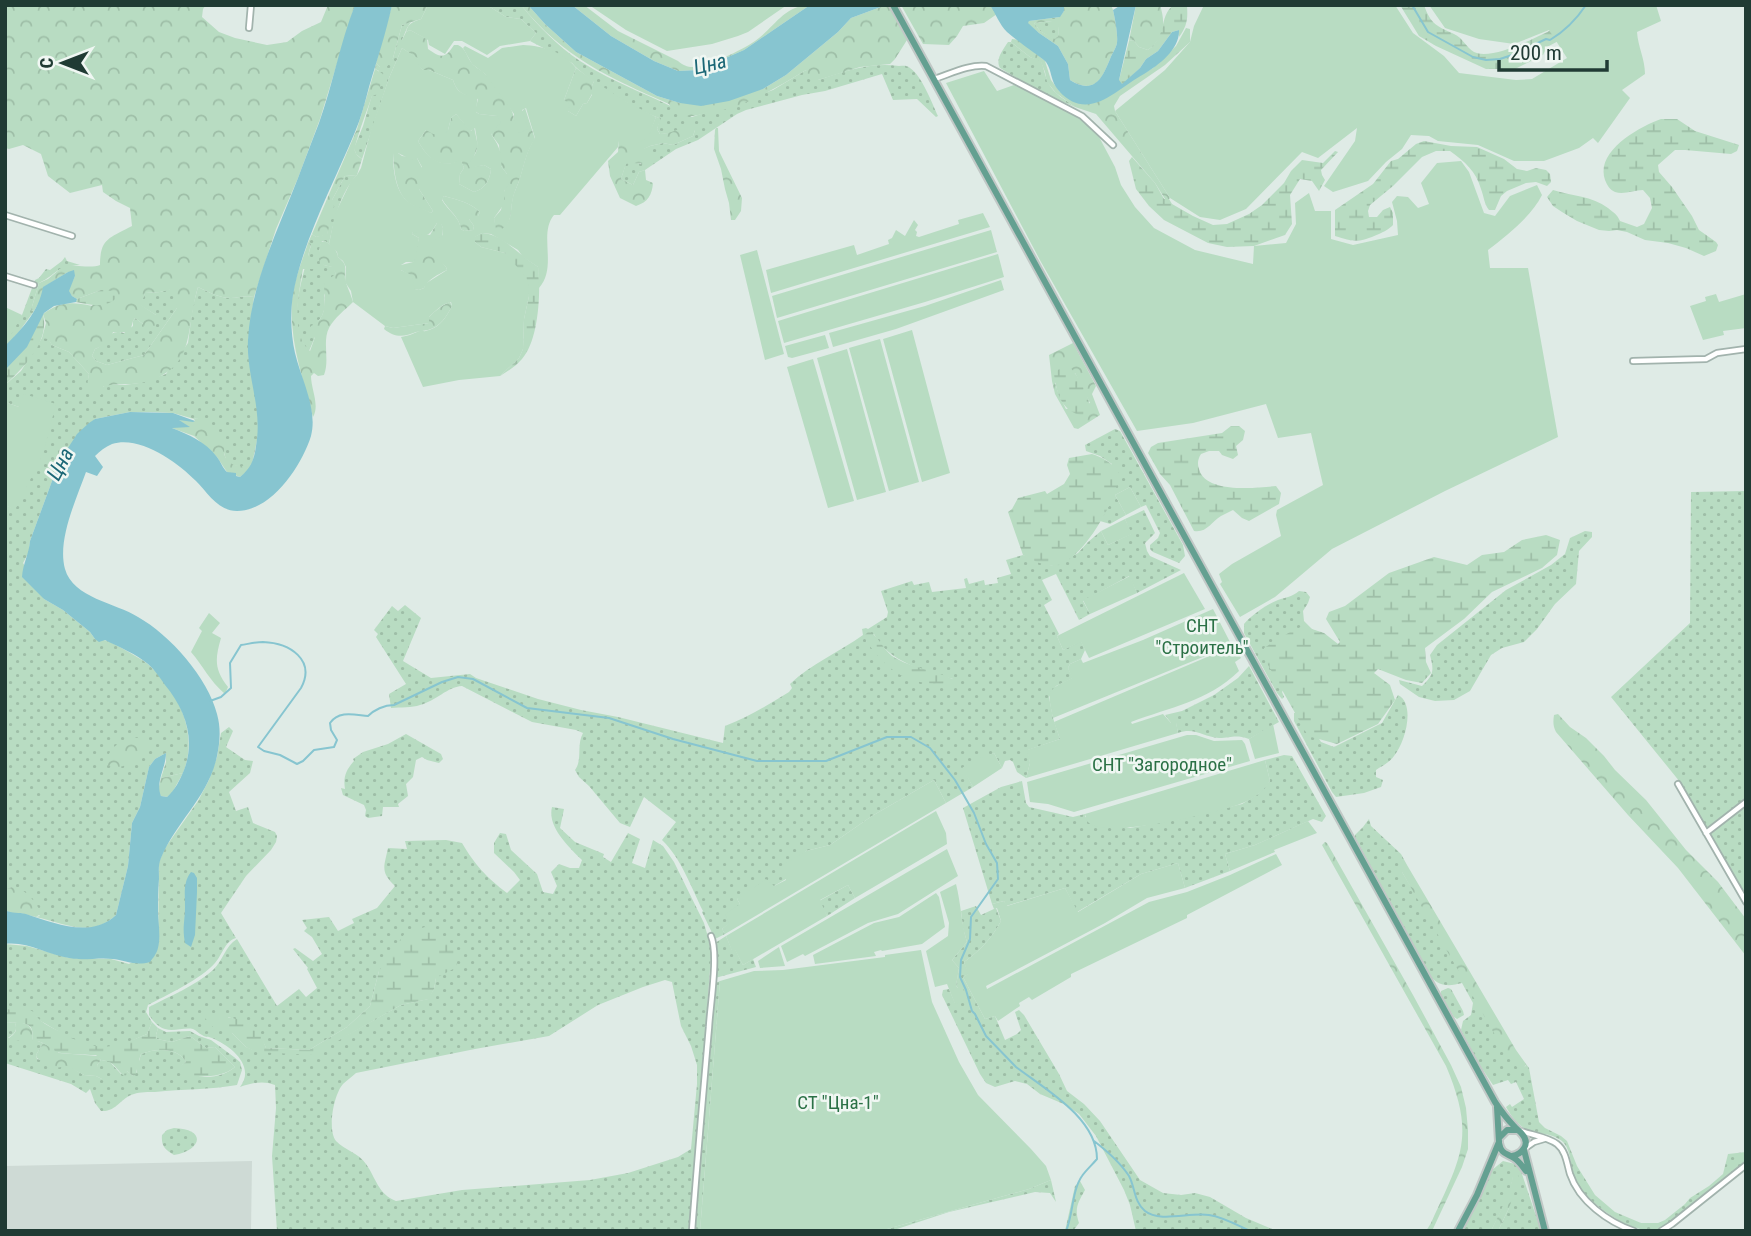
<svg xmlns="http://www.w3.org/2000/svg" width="1751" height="1236" font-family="'Roboto Condensed',sans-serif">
<defs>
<pattern id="grass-dots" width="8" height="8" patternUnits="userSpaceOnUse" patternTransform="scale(1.75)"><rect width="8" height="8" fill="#b8dcc2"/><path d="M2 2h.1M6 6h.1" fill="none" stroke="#9ebea7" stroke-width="1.8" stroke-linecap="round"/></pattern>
<pattern id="forest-crowns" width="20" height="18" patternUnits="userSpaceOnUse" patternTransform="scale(1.75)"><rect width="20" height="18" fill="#b8dcc2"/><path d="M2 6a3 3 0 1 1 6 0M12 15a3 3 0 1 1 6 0" fill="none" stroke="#9ebea7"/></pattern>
<pattern id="wetland-marsh" width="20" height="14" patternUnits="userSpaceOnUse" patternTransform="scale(1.75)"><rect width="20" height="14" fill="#b8dcc2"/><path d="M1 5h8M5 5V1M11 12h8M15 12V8" fill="none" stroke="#9ebea7"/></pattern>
</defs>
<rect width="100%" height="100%" fill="#dfebe6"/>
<path fill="#cedad5" d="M252,1161L251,1231H5V1166Z"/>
<path fill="url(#grass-dots)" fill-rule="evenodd" d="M487,5H521C538,26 558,46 580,61C615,84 656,97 692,117L773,90L806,70L818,80C845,71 871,62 899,66C904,66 906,65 910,68C922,76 932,103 938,116L936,117L917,99L893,100L882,74L825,91L802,95L746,110L737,114L698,140L676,149L645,170L639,172L633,185L621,179L626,163L633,162L641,164L643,149L650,146L663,143L673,145L693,136L695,130C683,130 672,134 660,134L657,129L660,118C640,113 585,79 572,63L530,41L536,33L521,19L506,17Z
M1060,17L1058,36L1055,40L1040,31L1034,23L1052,21V18Z
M411,22L407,28L402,40V48L389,78L362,159L356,154L354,148L363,126L379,71L375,69L376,63L380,67L393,58L402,25Z
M1008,42H1011L1030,57L1041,61C1044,68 1045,77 1049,84C1054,94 1066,100 1075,107L1040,92L1000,68C995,59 1003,50 1008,42Z
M357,175C340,193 334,220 329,244L325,241H322C318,252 318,256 324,265L333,267L336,274L324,295L325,307L322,316L317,323L315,337L309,351C284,327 304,273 311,245L308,243L312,234L316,237L327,234L332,200L345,176Z
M65,257L67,261L80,265C55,266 58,274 39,283L31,310L34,311L18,333L5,346V334L22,315L35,280L39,278L46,269L50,270L62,261Z
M177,287V308L144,355L107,365L96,361L92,356L95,349C111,343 106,328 124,333L133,326V321L135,318L143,324L156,315L140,305L145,293L160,292Z
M198,287C209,292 219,298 231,298C239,298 245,295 254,297L248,342L249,361L257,402L259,431L252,464L245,467L231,465L226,460L223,448L197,418L194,419L173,413L150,412H130L95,419L59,462L30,541L29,552L23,563L44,599L63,610L90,632L95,639C108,639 114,644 125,650C133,655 142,659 149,665C179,692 199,734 183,773L161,778L166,762V753L155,759L149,767L140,807L132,823L128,866L116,915C91,939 64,923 36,917L40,916L12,887L5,889V505L15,509L19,407L5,402V385L21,371L42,338H48L52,345L69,352L89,374L88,380L103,387L107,384L124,385L139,383L166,374L188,343L193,306Z
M1115,429L1120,431L1183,545L1185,556L1179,563L1153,552L1150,549V545L1158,538L1160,533L1146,505L1141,507L1130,487L1115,495L1126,515L1110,524L1100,521L1109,505L1112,464L1100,456L1086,451L1085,445Z
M1746,491V897L1680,782L1611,697L1690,623L1691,492Z
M1144,510L1155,533L1145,543L1147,551L1150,556L1181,570L1137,593L1129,576L1083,601L1090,614L1079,620L1056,574L1042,580L1052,600L1044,605L1059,634L1057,636L1063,650L1081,641L1085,650L1081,659L1070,664L1068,668L1073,678L1056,686L1049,697L1053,718L1060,739L1028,750L1030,763L1026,778L1017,772L1013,762L1010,760L1005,761L1002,768L994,753L963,768L973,787L946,803L934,780L872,816L830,845L806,851L786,879L774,886L737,899L740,904L730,923L722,929L725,934L715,939L702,912L703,911C691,887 681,858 662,840L676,822L644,797L630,827L620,823L589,786L579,777L575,770C583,759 576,746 583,733L576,730L532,722L462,686C447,687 436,701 420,705C412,708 401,707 391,708L389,694L406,684L376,637L378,634L374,630L392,606L398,611L405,605L421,618L403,661L431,678L470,674L476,678L538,699L581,710L618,717L723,743L725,726C748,717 768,705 789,692L792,688L790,684C811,664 839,652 863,635L862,629L866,628L868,629L887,617L888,612L881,591L912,581L914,585L929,582L932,592L966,588L964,579L967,578L969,584L984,580L985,585L998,583L997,578L1011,574L1006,560L1023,555L1052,566L1078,553L1088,542L1101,531L1108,545L1131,534L1125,519ZM874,634C888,662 925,671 953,679L934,683L866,641Z
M1585,531L1592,532V537L1579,551L1576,584L1555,604L1537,629L1524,642L1502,648L1491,655L1470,691L1454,700L1435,701L1419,697L1400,684L1399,680L1422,686C1434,674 1434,671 1430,655L1437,645L1506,590L1551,565L1565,554L1570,538Z
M1299,591L1306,592L1310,597L1308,603L1303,611L1304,621L1317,634L1282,692L1284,697L1282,699L1277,693L1244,633V624C1253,614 1266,605 1278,600C1286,597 1292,597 1299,591Z
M1249,666L1279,722L1249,739C1235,734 1231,738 1219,738C1203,737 1195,727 1178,733L1176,723H1171L1165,715L1182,711L1214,695L1238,678Z
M1398,695C1416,704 1405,743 1394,756C1390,762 1382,766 1376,770V777L1383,780L1381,787L1364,793L1336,797L1332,792L1294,721V713L1303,712L1321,742L1334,747L1382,723Z
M229,727L233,731L226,747L245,760L253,761L250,773L229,792L236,811L248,807L253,823L275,832L277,836L276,842L271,850L246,876L221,913L236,938C224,942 223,954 215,963C201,979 167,995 148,1005L146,1012L152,1022L147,1034C135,1039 118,1048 105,1048C81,1048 59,1031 39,1020C25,1002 19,1016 5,1008V944L27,946L69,958L111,959L129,964L158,948L159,862L165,848L198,801L209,780L217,757L221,733Z
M406,734L441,754L443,759L439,763L427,760L422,757L416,760L413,777L406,784L408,796L398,804L399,807H383L382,816L368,818L365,816L366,810L364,805L343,795L341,788L345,789C343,777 346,770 354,761L353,759L363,752L388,744Z
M1284,755L1292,756L1326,816L1322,822L1313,819L1255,845L1225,854L1230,871L1185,888L1178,863L1141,874L1077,912L1065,888L1006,906L1004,901L992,904L963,808L1001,787L1022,781L1026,803L1029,807L1073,817L1085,814V817L1130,828L1179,819L1242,804L1258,794L1270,781L1265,760Z
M552,807L564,809L560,828L575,842L604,854L603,857L611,862L628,833L640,839L632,863L645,868L653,840L663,846L674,862L704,923L708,937L712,943L690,1231H277L272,1156L276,1108L275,1085C263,1080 252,1083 240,1087C256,1066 231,1046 212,1038C207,1036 207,1038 202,1035C199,1034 196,1030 193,1029C184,1027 174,1032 165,1029C158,1027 153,1021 149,1015V1007C170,996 195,986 213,970C223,961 225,946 237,939L277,1006L299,989L306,997L317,988L307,969L308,968L293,949L295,948L313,961L322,954L312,937L304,931L307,928L302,920L329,917L338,931L354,923L352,919L377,908L395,886C380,872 384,867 388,848L407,849L405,841L446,840L462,843C475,865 486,877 507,893L520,880L514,872L494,853V843L500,833L506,834L511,850L537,874L543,892L553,894L557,886L551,872L559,864L570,868H579L582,860C569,847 547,827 552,807ZM379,971L436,978L434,989L428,999L401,1005L313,1054L256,1051L246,1047L232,1033L228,1017C253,1025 255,1022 266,1048L309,1050L347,1027L370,1006ZM665,980L672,982L681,1026L691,1046L697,1065V1084L691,1149L678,1157L628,1173L590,1180L462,1190L396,1201C378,1194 376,1178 366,1164C359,1153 344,1150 336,1141C327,1129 334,1094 343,1084C347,1080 352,1077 356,1073L475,1049L549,1036L598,1005L643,987Z
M1369,819L1371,826L1401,854L1407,865H1402V872L1437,930L1525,1067L1526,1064L1529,1068L1539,1122L1545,1128L1561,1136L1567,1141L1577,1166L1595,1195L1615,1212L1641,1223H1658L1665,1220L1685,1204L1690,1198L1709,1186L1723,1174L1728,1154L1746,1152V1162L1669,1223C1665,1226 1661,1229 1655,1230C1630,1234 1585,1201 1575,1180C1570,1168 1572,1153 1564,1143C1554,1132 1536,1135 1524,1128C1516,1123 1510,1114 1506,1107L1510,1104L1512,1107L1524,1099L1516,1082L1511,1084L1508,1080L1493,1085L1481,1067L1461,1030L1463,1021L1471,1015L1473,1003L1462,983C1451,986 1440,987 1432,978L1355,837V835L1363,827Z
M848,885L855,898L827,916L819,901Z
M976,906L981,915L996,908L1001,921C992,938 980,951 964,962L969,974L963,977L985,1019L995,1016L1005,1040L1017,1034L1021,1030L1015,1012L1019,1010L1024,1015L1059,1074L1067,1091L1084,1104L1100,1121L1140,1180L1163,1193L1181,1195L1195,1193L1210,1197L1246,1218L1277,1231H1205L1193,1229L1187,1231H1136L1130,1205L1124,1190L1096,1136L1079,1114L1066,1105L1040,1094L1027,1084L1015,1081L995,1087L986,1083L980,1074L942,995L943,990L949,989L955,1003L958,988L956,986L959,968L952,960L967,942L963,928L961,911Z
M726,936L732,950L735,949L743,965L753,959L756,967L715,978V943Z
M720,981L700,1231H695L713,988L716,983Z
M1448,988L1451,989L1463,1011L1464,1015L1457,1019L1454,1017L1441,995V991Z
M5,1022L15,1023C18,1031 14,1034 8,1038L35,1040L43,1043L36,1055L37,1059L67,1065L84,1075L96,1076L102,1079L97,1065L101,1060L109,1061L121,1074L127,1071L133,1076L137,1072V1068L141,1054C156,1048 178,1047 186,1062L181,1066C186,1069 191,1073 196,1075C208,1080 226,1075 235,1067L215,1047L206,1048L190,1036L172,1042L157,1039L156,1035L158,1028L166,1032L190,1031L199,1036L211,1040L234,1057L240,1062L242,1070L237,1085C210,1090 183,1089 155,1092C149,1092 140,1092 134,1094C120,1098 117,1112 101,1111L95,1103L90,1089L86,1093L71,1084L5,1063Z
M174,1128C208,1129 201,1151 174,1155C165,1150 161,1146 162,1135L167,1130Z
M1503,1161L1515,1164L1521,1171L1541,1231H1498L1509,1208L1513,1177L1509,1195L1491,1231H1462L1480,1198L1492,1170Z
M1051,1180L1056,1202L1050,1193L1035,1192L949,1212L891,1231H880L1029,1189Z
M1080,1181L1085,1190C1078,1203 1074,1208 1079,1223L1073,1231H1065L1075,1186Z"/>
<path fill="url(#forest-crowns)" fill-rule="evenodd" d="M5,5H206L203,9L202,17L219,32L235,38L267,45L287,42L302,31L321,22L328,5H355L320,119L298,178L276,229L254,297C245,295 239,298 231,298C219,298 209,292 198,287C185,331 197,370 141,383C130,385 110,383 103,387L101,395L94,397C86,392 87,383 89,374L69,352L52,345L48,339L42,338L46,323L43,314C61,301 72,302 92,306L101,290L77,299L72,296L68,291L75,276L68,272L44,287L41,299L34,311L31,310L39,283L48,279L66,264C72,266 94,268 100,265C100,238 110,238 132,226L130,208L116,201L103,192L102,185L70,193L48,176L41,154L23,145L9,149L5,148ZM177,288V308L144,355L107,365L96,361L92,356L95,349C105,345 110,342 113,332H130L133,321L135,318L143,324L144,330L148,331L155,327L156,315L141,305L145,293L160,292Z
M392,5H428L421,19L402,25L393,58L386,68L380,67L376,63Z
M521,5H528L545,24L576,52L657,96L680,103L763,89L786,75L838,32L851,18L886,5H888L907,40L895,59L890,64L860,67L818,80H810L806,70C781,85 755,101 727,109C721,111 713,111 706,113C692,117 676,120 669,104C608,77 564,58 521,5Z
M572,5H584L618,31L678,61C683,65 687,67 693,67C709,66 742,50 755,41C774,28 784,5 810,5L744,50L698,70L678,71L654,61L611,36Z
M901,5H990L997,14L984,23L963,26L957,36L949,45L923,44Z
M1064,5H1111L1113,10C1115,19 1118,34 1117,43C1116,48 1112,54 1110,59C1102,79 1095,95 1070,80L1068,64L1058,46L1039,33L1027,23L1029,21L1052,18V21L1034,23L1040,31L1055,39L1058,36L1059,24L1057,20L1064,11Z
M1136,5H1160C1166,24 1164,38 1148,50L1139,47L1133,40L1129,41Z
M1186,28L1190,29V42L1165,65L1120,96L1114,106L1115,111L1170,198L1169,199H1165L1155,183L1096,114L1075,107L1056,93L1047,82L1045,72L1041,62L1030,57L1011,42L1012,39L1019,40L1045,61L1051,80L1060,92L1139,76L1153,68L1176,46Z
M410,30L427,39L428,49C441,58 445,59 454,45H458C466,49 466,55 471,62C474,67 480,69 484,73C494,82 514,107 514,120L525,108L535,139C526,151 524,167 519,181C517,187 514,192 513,198C510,209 513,221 503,229H495L494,218L501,210L507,174L501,166L499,145L491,134L497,116L479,114L475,111L478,99C464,94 458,95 453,80L429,70H423L417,64L418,59L402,48V40L406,32Z
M576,68L594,81L592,86V94L587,103L583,104L576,116L568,111L564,100Z
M375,69L383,74L378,94L372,96C369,105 353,147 355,151C356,155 359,157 362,159L357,175L345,176L332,200L334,206L327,235L316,237L312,234L357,129Z
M456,114L471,131L474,127L478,146L470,167L484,165L491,169C490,180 485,189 474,192L459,184L460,174L464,168L461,161C440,168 429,161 418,141L426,130H448L451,118Z
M656,117L661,118L657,129L660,134C673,134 683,125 692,126L695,130L693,136L673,145L663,143L650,146L644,149L652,159C641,167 637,161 626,164L621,179L633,185L639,172L645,170L646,180L653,183C652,195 648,202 636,206L620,198L610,176L608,161L618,152L619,140L648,136Z
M716,128H718L719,151L742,198L741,211L735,220H731L729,203L725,189L721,169L714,149L715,130Z
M393,153H398L402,156L417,158L422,168L419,189L433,211L431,213C424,210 415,207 409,203C395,192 394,169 393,153Z
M444,196C458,200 469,202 480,212L478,216H473L469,219L474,226L473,230L464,231L461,229C459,216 448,210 442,199Z
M437,223H441L443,228L441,262L446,267L447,270C439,274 427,280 424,288L419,290L414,289L406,273L401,270V265L413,262L419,238L412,234L413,231L430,235Z
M325,241C331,245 337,249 338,257C349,266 344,268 345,279C346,285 351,294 353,302C345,310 335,317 329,328C322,342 330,360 324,375L318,376L314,373L311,376C311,389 320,405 313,417C303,378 289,341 292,300C294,280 302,261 308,243L311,244L308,256L314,259L316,263L314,269H303C299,291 290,335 310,351L315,337L311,333V326C329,318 324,298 324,282L336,274L332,267L320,264C318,256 319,249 321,242Z
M450,302L452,306C447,316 440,327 428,330C424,331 420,331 416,332C404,337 395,338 384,329L385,326L393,328L429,323V317C435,311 442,305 450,302Z
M1073,343L1096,386L1092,394L1100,415L1078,429L1074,428L1055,394L1052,381L1049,355ZM1075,373L1090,403L1066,409L1059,395L1055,383Z
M197,418L215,426L226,442C218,462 236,470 252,464L249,470L240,477L227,472L217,457L194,436L169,427H189L177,419L195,421L194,419Z
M1558,714L1570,727L1586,738L1604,756L1615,770L1646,800L1686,850L1718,882L1746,919V956L1678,868L1628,815L1556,732C1553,726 1553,722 1554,715Z
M130,737L145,739L147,743L146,751C135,759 120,774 107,764C107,749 118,743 130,737Z
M183,773L172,793L167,797L161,796L158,791L161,778Z
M1325,842L1327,843L1413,995L1451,1065L1461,1087L1466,1108L1468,1130V1149L1462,1167L1432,1231H1426L1431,1223C1461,1157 1476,1137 1446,1066L1332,863L1322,845Z
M1403,864L1407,865L1516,1050L1526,1064L1523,1069L1517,1067L1503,1049L1402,872L1401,865Z
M12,887C27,889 34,901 42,913L36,917L20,913H11L5,910V889Z
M15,1023C28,1021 35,1028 32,1041L23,1044L22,1040L16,1041L8,1039C14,1034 18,1032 15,1023Z
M43,1043L53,1048L59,1053L98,1056L101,1060L97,1065L104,1077L102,1079L96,1076L84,1075L67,1066L56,1068L49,1066L37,1058L36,1055Z
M1515,1174L1519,1176V1180L1509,1208L1498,1231H1491L1508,1195L1513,1177Z"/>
<path fill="url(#wetland-marsh)" d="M1173,5L1187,6C1188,19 1187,26 1179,37V30L1172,32L1158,51L1146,59L1140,68L1122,85L1119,80L1129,41L1133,40L1139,47L1148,50C1168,35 1158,19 1173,5Z
M1400,5H1424C1431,25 1437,26 1454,34C1463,38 1466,47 1474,52C1492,61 1539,36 1557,27L1566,37L1547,47L1543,55L1515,69H1486L1436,46L1419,36Z
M1661,119H1677L1695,131L1739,145L1737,151L1731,154L1685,150H1675L1658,165L1659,172L1672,187L1692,216L1699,230L1716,242L1718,245L1716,251L1704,256L1686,248L1668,243L1645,240L1627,232L1617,230L1609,231L1599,230L1577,221L1562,212L1553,206L1547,197L1553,190C1572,196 1592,196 1608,208C1614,213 1617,214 1620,221L1637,227L1644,224L1652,208L1650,198L1643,190C1634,190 1624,195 1615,192C1610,190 1607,185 1605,180C1595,151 1639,127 1661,119Z
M1424,141L1451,146L1477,147L1504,159L1517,169L1527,171L1536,168L1546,170L1550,174L1551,182L1547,186L1536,182L1526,183L1507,191L1501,196L1495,210H1489C1484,204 1484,197 1481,189C1476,171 1465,162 1450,151H1436L1422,157L1393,186L1370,205L1368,211L1369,217H1377L1383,210L1390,207L1393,213V225C1388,230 1385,231 1379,234C1360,242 1356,243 1335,236V210L1373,184L1391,161L1398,159L1416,144Z
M1335,151L1338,152L1321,170L1322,175L1325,180L1319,191L1312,181L1300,179L1290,195L1292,224L1285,235L1254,246L1227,247L1208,243L1164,220L1149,206L1136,189L1129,161L1132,157L1155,183L1164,199H1169L1172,204L1193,216L1213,225L1227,224L1249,214L1262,205L1284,183L1291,171L1302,160L1323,163Z
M482,233C498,234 511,246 523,256C527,260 533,263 538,267C541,291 539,340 522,359C516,366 508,371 500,376L519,358L523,349L524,319L529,296L505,253L481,247L475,242L474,237Z
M101,290L112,291L117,297C107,309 89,305 76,302L77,299Z
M43,314C50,342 24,367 5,385V370L14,359Z
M1068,365C1078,375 1095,402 1088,416C1063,415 1057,396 1054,374L1059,369Z
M1231,426H1239L1245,431L1243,440L1236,446L1238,455L1233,459L1222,455L1219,451H1209L1201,454C1198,459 1197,463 1199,469C1205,494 1257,488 1276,486L1281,493L1279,504L1249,521L1242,518L1233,510C1229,512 1225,514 1221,516C1211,522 1207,533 1194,531L1170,485L1160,474L1148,453L1151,447L1158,443L1222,433Z
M1092,454C1102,457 1110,462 1118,470C1118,473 1118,477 1118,481C1114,504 1080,564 1054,566C1044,566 1032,560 1023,555L1008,512L1012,509L1018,498L1045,491L1047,494L1064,484L1070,474L1067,465L1069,458Z
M1546,535L1560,540L1557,555L1542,568L1492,592L1464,619L1425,648L1426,662L1431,673L1422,683L1406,680L1378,669L1374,673L1390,685L1395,700L1378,724L1337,744L1308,736L1263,656L1264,648L1290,632L1303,626L1324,633L1338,644L1340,642L1326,619L1329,612L1345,606L1389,573L1434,557L1467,565L1482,555L1504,552L1522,540Z
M869,631C878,636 883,649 892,656C912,669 937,670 956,681L955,684C911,686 891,676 866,641L865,635Z
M425,927L457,947V967L436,978L434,989L429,999L401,1005L313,1055L256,1052L246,1047L232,1033L213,1027L203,1016C217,1015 251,1018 259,1031C262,1036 264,1043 266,1048L309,1050L347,1027L370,1006L379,971L405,933Z
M5,1008C14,1013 23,1005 32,1011C38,1015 33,1014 39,1019C45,1025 55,1029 63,1033C97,1053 112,1049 147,1034L152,1022L158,1028L156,1035L157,1039L172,1042L190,1036L206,1048L215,1047L235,1067C223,1077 206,1077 190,1076L180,1066L186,1062C178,1047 156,1048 141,1054L139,1060L140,1069H137L136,1075L133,1076L127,1071L126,1076H124C115,1068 114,1061 101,1060L96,1055C90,1055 61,1054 57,1052C48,1047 43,1040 32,1041C36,1018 20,1025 5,1022Z"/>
<path fill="#b8dcc2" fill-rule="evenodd" d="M428,5H487L506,17L521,19L536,33L530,41L500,46L487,55L462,41H454L445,54L429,45L428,40L410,30L406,32C408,23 413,22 421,19Z
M589,5H787L748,32L738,36L712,44L667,51L626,30Z
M1204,5H1395L1413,33L1444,56L1459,73L1516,80L1532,79L1567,58L1549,30L1514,44L1479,39L1445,28L1429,5H1656L1661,21L1637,32C1638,47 1645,59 1645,74L1622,90L1630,98L1598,143L1593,138L1579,148L1544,161H1514L1478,145L1438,141L1429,136L1411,135L1402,149L1386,162L1368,181L1333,192L1324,186L1355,141L1357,128L1318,158L1302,152L1246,209L1220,220L1200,217L1170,198L1115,111L1165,70L1190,42L1194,26Z
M523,45C543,46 564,52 576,68L564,100L570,104L568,111L576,116L583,104L587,103L592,95V86L594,81L627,102L656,117L649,136L635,145L619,141L618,147L560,215H554C538,234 558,267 539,288L538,267L523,257L518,250L491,234L482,233L475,237V242L481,247L505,253L525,276L528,283L529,296L524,319L523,349L519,358L500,376L459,380L423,387L401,337C408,336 412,334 417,332C426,329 420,333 429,330C440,327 447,316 452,306L451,302C442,304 435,311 429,317V323L393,328L385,326L353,302L351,291L345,282L346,267L343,261L338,257L337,252L329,244L335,214L351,181L357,175L361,168L371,130L389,78L402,48L419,59L418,64L423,70H429L453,80C456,89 459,93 468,95L472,91L478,92L476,112L479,114L497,116L501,122L491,134C498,144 503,154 501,166L507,174L510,182L504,191V204L494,218L496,229H502C513,221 510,209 513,197C514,192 517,187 519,181C524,166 526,151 535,138L526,108L522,110L528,129L519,133L514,120V114L509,107L485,74L472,64L463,48L465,46L488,58L502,48ZM456,114L470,131L475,128C478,146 480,150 468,164L470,168L484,165L491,169C490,180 485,189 474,192L459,184L460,174L464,168L461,160C441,169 428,159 418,141L426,130L433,134H445L448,130L451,118ZM393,153H398L412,160L417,158L422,167L417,172L419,189L433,211L431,213C425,209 416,207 410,203C395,193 393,169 393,153ZM444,196C458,200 469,202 480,212L478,216H473L470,212L468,214L469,219L474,226L473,230L464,231L461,229C459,216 448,211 442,200ZM437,223L441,224L443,228V235L432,242C431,255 437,260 446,267L447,270L425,284L424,288L419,290L415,289C413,285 414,278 411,275C409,273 404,272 401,270V265L406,262H413L416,258L419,238L412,234L413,232C428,236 428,238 437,223Z
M984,71L997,91L1014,85L1069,111L1090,125L1098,135L1115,167L1121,185L1135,207L1154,228L1195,250L1253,264L1254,246L1286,243L1296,224L1295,203L1309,193L1315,211H1331V239L1353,245L1398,235L1397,221L1392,202L1397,196L1408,197L1418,208L1429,204L1421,183L1437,163L1461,161L1469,172L1484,213L1495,216L1510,196L1537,185L1542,195C1531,217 1507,235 1488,250L1490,268H1528L1558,437L1445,491L1332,549L1275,597L1240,617L1220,584L1222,582L1219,574L1232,564L1281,536L1276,515L1277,510L1323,485L1311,433L1278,438L1266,404L1193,423L1137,431L1041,262L946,83Z
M983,213L990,227L771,293L766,270L854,245L857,255L889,244L888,240L892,238L896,230L905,236L914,220L918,225L915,230L917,232L916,236L919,237L959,224L958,220Z
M991,230L997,252L777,318L772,296Z
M757,250L784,354L765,360L740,255Z
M998,254L1004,277L925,302L784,343L778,321Z
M1001,280L1004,290L896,329L833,347L829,333L925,306Z
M1716,294L1719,302L1746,294V328L1723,331L1724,335L1703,340L1690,306L1706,301L1705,297Z
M5,307L22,315L11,335L17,340L5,352Z
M912,330L950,473L922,482L883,339Z
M825,335L829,348L792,358L788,357L785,346Z
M880,339L919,482L889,491L849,348Z
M847,349L886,492L857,500L817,358Z
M813,359L854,501L828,508L787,367Z
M24,394L56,404L43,454L15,510L5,505L7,487L5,486V402L19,407Z
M1130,487L1141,507L1126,515L1115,495Z
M1125,519L1132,534L1108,545L1101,531Z
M1184,573L1205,609L1089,658L1081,642L1063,650L1057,636Z
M1130,576L1137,593L1090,614L1083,600Z
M1213,609L1230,642L1229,644L1220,650L1053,718C1047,690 1047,690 1072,678L1068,668L1070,664L1081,659L1083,663L1143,640Z
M209,613L220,623L212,633L221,638C215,659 214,669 228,687L225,694C209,680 204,667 191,652L202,631L199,628Z
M1233,646L1241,658L1235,662L1239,671C1207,702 1170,707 1131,722L1132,724L1163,714L1171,723L1176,722L1178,733L1026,778L1030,763L1027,750L1060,739L1054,722Z
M1273,724L1279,753L1255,759L1249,739Z
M1187,735H1196L1214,741L1242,740L1245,744L1250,761L1074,812L1048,804L1030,802L1027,782Z
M994,753L1002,768L973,787L962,768L972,761Z
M1265,760L1270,781C1263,792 1252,800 1240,804C1216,813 1107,839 1089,823C1086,820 1086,818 1085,814Z
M934,780L946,803L725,934L722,929L729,923L725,914L740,904L737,899L766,879L774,886L786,880L783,865L806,851L830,845L872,816Z
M936,811L946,833L947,844L855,898L848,885L820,900L827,916L743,965L735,950L732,951L726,936Z
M1308,821L1317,833L1274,850L1275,852L1230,871L1225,854L1255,845Z
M947,849L958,876L898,914L868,923L805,956L803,954L787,962L781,946Z
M1276,854L1282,865L1187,915V918L1071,974V977L1032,1000L1029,997L1019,1003L1020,1006L998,1021L995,1016L985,1019L963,977L968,974L964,962C980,951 992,938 1001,921L997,908L994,909L992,904L1004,901L1007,906L1065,888L1078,912L1141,874L1178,863L1185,888L1147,898L1105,923L986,986L987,989L1149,902L1187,892L1230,875Z
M956,884C961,903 961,923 967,942L952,960L959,968L956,986L958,988L962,986L967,999L955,1004L947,984L935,987L926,951L948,936L949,923L940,892Z
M936,893L939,897L945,927L922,944L882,951L881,950L874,952L876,956L815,964L813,955L874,923L899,917Z
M779,947L785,966L760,968L758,961Z
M921,950L932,1002L959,1062L978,1095L1031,1149L1046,1166L1051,1180L1029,1189L880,1231H700L720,981L754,971L783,970L885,957V955Z"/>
<path fill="#87c5d0" d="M355,5H392C386,33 377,60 369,87C365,102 361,118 355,132C334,183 302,242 293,295C290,313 291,336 295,353C301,379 318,409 311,436C302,465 272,511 237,511C218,511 208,493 196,481C177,462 140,435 112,444C105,447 100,451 95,456L103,467L97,476L86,472C76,500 57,540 65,569C73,598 116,603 138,617C170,635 208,678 217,714C221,728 220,742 217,756C209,796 176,822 161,858C158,865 159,871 159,879C158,889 158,900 158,911C158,922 161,936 158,948C157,953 153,958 150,962C136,966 127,961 113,959C99,957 83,961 69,958C48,955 27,941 5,944V910C12,914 19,912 26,914C54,923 91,939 116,915L128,866L132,823L140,807L149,767L155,759L166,753C166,768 155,782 161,796L167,797C175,790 180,780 184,770C196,739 185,709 165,685C160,678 155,670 148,664C136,654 119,647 105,640L99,642L95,639L90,632L63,610L44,599L22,577C23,563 29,554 30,541L59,462L77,434L89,423L95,419L130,412L173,413L195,421L193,422L179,420L190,427L172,428C189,435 205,441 217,457C221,462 222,467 227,472L236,473V476L240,477C251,468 254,460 256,446C263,408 246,376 248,340C251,283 278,230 298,178C305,159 312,141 319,123C333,84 340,43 355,5Z
M528,5H572L611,36L654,61L678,71L698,70L744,50L810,5H886L851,18L838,32L786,75L763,89L729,101L701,106L680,103L657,96L576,52L545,24Z
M990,5H1064V11L1060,17L1029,21L1028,23L1039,33L1058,46L1068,64L1070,80C1094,95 1102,79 1110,59C1112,54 1116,48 1117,43C1118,34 1115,19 1113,10L1121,5H1136L1119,80L1122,84L1140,68L1146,59L1158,51L1172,32L1179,30C1180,49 1159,65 1144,74C1117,88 1089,124 1059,91C1050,81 1052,70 1046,62C1042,58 1037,55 1033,52C1026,47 1014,38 1007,32C999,24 996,14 990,5Z
M74,270L75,276L69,291L72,296L77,299L76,302L54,306L44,313L27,347L5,370V346C22,329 39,311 43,287L68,272Z
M191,872L194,873L197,878V892L195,935L191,947L185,943C182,927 185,921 185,907C185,894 183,882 191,872Z"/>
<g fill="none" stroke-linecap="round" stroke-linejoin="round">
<path stroke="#87c5d0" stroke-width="2" d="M1412,5L1428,32L1473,57L1486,60L1500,59L1515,54L1546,39L1550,40C1565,31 1576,20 1586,5
M210,701L221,697L231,688L230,663L241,645C248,644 256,642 263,642C290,643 316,660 301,688L258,747L264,751L280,755L297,764L303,761L314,750L334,747L337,740L331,730L330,723C339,710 355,715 368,716C374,710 384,705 394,705L442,682L458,677L473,679L527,708L609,718L673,739L757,761H826L887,737H911L930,748L955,780L974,813L986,844L997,863L998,879L971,917L970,939L961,960L960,977L966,990L972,1011L975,1014L986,1036L1016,1067C1045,1089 1097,1118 1097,1159C1092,1165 1086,1170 1082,1176C1072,1190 1073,1215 1066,1231
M1094,1141C1107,1151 1120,1162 1129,1176C1135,1187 1134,1202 1145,1211C1160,1223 1190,1212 1209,1215C1223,1217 1237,1225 1250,1231"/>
<g stroke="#a2b3ad" stroke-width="8">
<path id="minor" d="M249,28L251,5
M934,79C950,74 970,64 986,66L1082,116L1113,145
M5,215L72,236
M5,276L34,285
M1633,361L1706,359L1717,353L1746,349
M1678,784L1746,902
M1706,833L1746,802
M1521,1131C1532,1135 1548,1137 1557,1144C1566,1151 1567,1164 1570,1174C1579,1201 1608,1222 1634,1231
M1524,1149L1534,1142L1544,1139
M692,1231C697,1163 703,1095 709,1027C710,1006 719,954 711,936
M1661,1231L1672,1224L1746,1165"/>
</g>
<g stroke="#c1c8c6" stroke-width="10">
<path id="major" d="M893,5L1495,1102C1501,1111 1507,1119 1514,1126C1516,1129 1520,1131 1522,1134C1531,1144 1522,1154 1512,1156
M1499,1138L1507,1130H1517
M1499,1143C1501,1154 1506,1153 1514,1158C1519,1161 1523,1167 1526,1171
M1524,1150L1545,1231
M1458,1231L1477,1195L1499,1142L1497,1107"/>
</g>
<use href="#minor" stroke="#fff" stroke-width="4.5"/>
<use href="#major" stroke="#64a091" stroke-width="6"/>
</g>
<g text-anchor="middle" stroke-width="5" stroke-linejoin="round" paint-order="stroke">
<g font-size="19" fill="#2b7146" stroke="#f0f7f3">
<text x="1202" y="632">CНТ<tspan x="1202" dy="22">"Строитель"</tspan></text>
<text x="1162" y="771">СНТ "Загородное"</text>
<text x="838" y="1109">СТ "Цна-1"</text>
</g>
<g font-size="21" font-style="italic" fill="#1b6776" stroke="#f0f7f3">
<text transform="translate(710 64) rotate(-14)" y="7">Цна</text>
<text transform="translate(60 464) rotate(-62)" y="7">Цна</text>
</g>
</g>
<rect width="1751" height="1236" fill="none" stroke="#203b34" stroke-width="14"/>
<g transform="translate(63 63) rotate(270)" stroke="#f0f7f3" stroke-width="5" paint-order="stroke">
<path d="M0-5L12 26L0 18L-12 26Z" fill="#203b34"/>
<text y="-10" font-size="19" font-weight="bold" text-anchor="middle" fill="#203b34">С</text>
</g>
<path d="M1499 60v10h108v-10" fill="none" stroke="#203b34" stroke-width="3.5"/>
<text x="1510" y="60" font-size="21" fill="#203b34" stroke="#f0f7f3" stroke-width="5" paint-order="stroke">200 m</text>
</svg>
